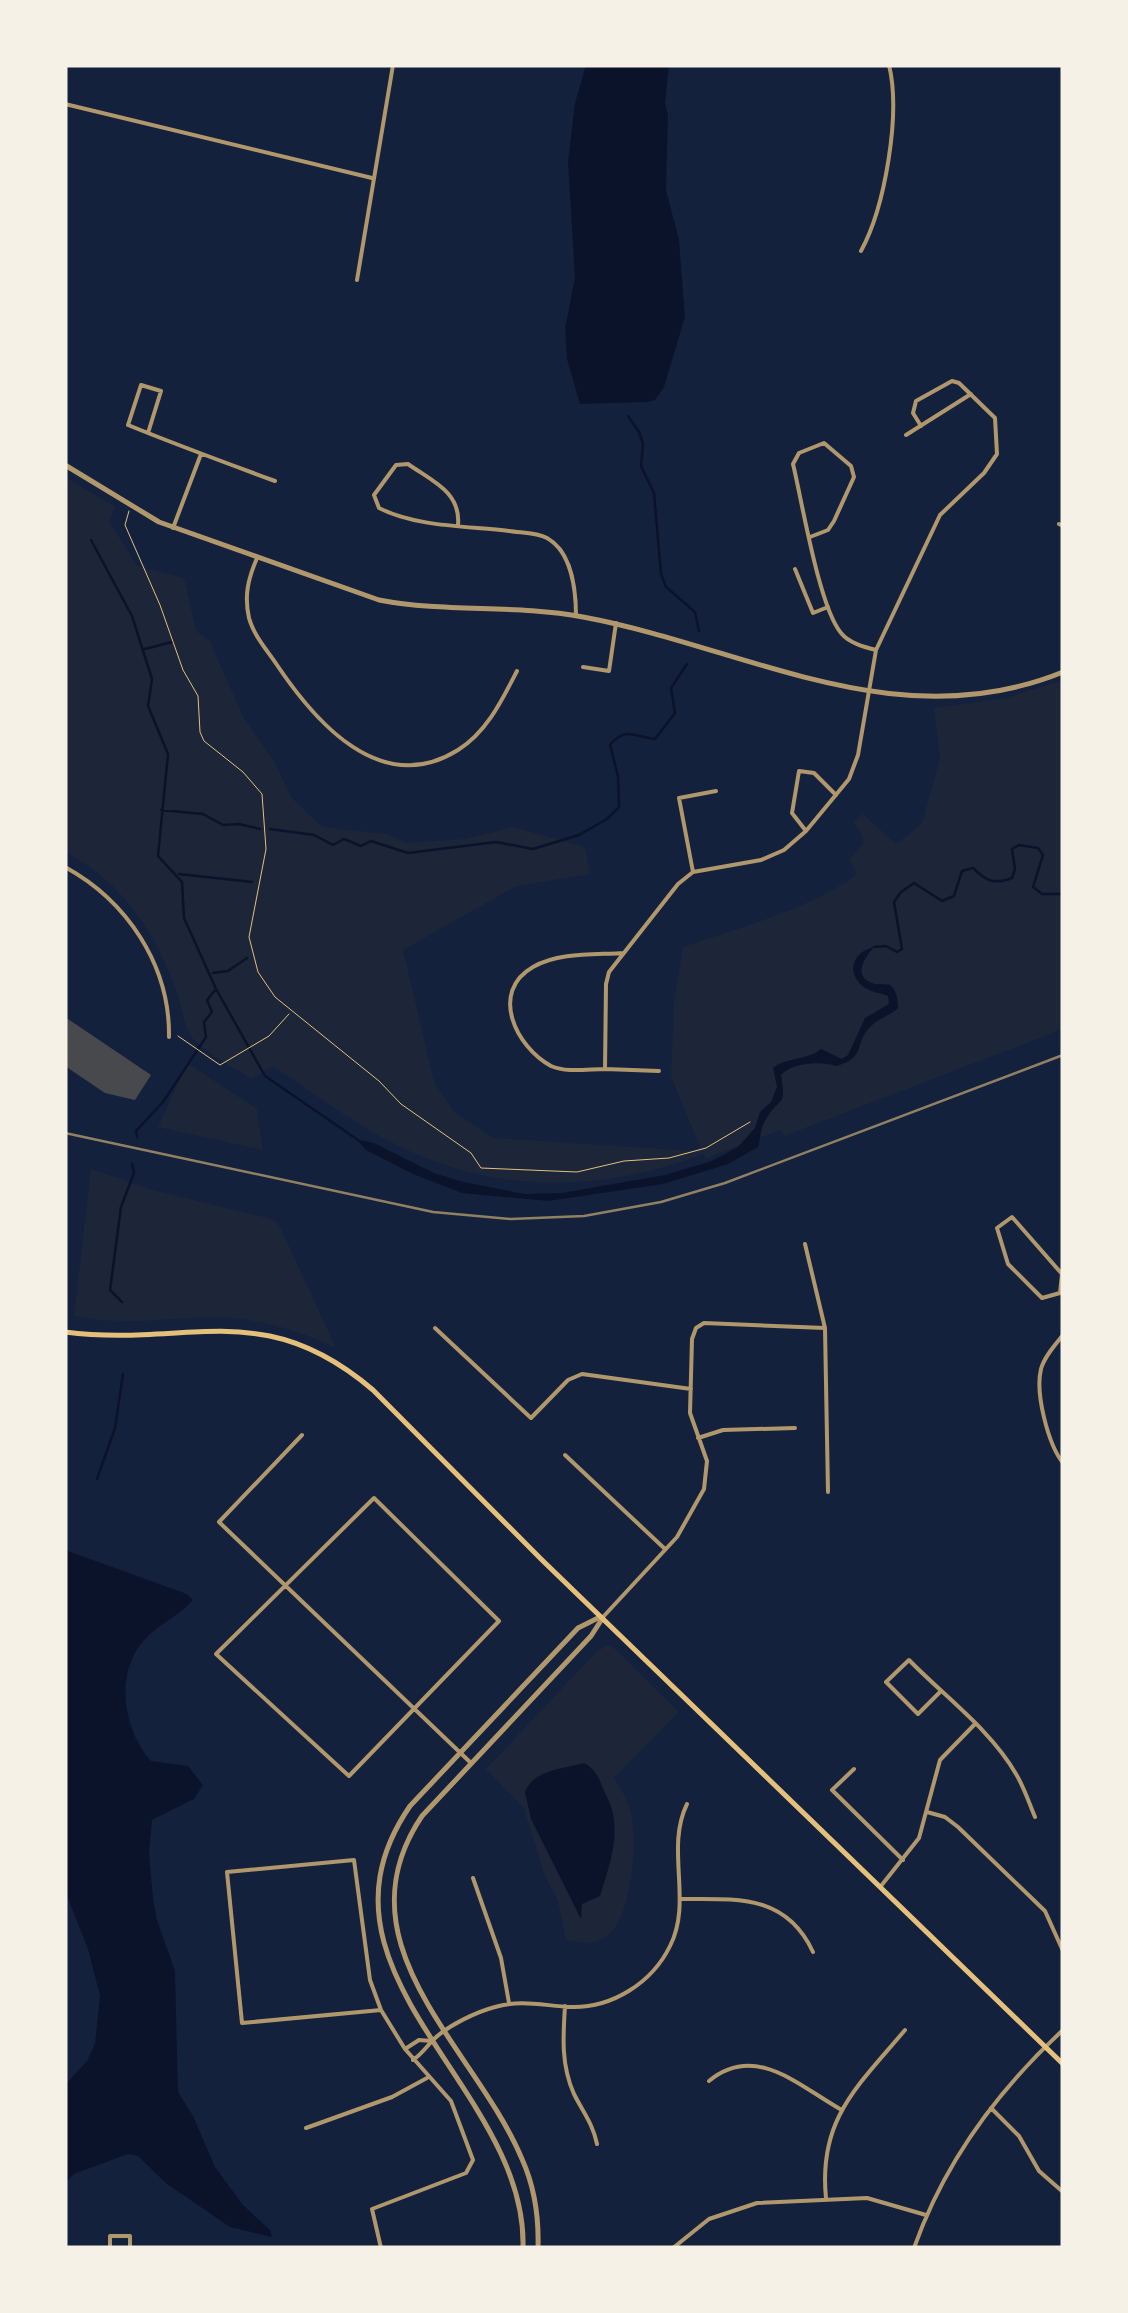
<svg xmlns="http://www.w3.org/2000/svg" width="1128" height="2313" font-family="'Golos Text',sans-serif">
<rect width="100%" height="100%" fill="#14213d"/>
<path fill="#1d2539" d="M65,477L115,507L109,521L137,566L184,578L196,631L210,641L243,717L275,763L291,797L322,827L386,834L406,843L466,839L513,827L585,847L590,874L516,886L403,950L434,1082L454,1112L493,1138L695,1151L700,1147L671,1076L674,1003L683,947C735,929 814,908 857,874L849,860L864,843L861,833L853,823L863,814L896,844L922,824L940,758L934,708L1006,698L1063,680V1029L784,1136L781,1130L706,1158L703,1154C603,1193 493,1194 397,1145C353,1123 313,1093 273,1066L251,1079C238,1070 201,1049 193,1039C184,1028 181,1002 175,987C154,930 121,881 65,852Z
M187,1063L257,1109L263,1150L158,1127Z
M91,1169L152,1190L272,1219L279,1225L336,1348C303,1332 268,1321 231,1318C175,1315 132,1328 74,1316Z
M608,1646L614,1648L679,1712L614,1778C619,1787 626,1796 629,1806C639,1834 633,1923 604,1938C591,1945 580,1942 566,1940L558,1901L545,1876L524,1808L486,1769L598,1650Z"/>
<path fill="#0b132b" d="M586,65H669L665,103L668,115L666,190L679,240L685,317L664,387L655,400L648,402L580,404L567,359L565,329L575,277L568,162L575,103Z
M874,947C863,959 852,978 875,984C877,984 888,984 890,985C897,990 898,1001 898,1008C890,1016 879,1018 871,1026C853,1043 868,1057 836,1066C823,1061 792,1062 781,1075C787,1110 779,1095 765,1121C760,1129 761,1138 758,1147L728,1164L663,1184L548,1201L462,1193L413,1174L366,1150L356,1139L374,1143L434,1173L463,1182L525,1194L562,1193L665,1175L712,1161L738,1147L755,1128L760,1112L771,1102L777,1087L773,1068C788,1056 807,1061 821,1049L842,1059L848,1055L865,1018L889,1004L888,996C881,993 871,992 865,988C845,974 852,952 874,947Z
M65,1550L187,1594L193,1600C179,1616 159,1624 145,1639C114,1672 123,1730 151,1761L188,1766L203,1785L194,1799L152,1820L149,1853L153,1898L157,1920L175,1971L178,2092L193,2116L215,2167L243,2205L270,2230L272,2237L230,2227L167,2184L138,2156L128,2154L74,2174L65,2183V2085L87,2061L95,2044L100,1996L88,1949L65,1891Z
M584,1763C599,1771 599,1781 606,1795C624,1828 610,1863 600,1896L582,1904L581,1919L531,1819L525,1792C534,1769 564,1769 584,1763Z"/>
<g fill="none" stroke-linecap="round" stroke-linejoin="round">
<path stroke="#0b132b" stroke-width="2.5" d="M628,416L639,432L643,444L641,466L654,493L661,574L666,587L695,612L699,631
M91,540L132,616L152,679L148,706L168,754L158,856L182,882L184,918L216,989L265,1076L358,1140
M145,649L172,642
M161,810L203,814L223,825L239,824L260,829
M270,829L314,835L333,845L344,839L361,846L371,841L408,853L496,842L533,849L579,835L607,819L619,807L618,776L610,745C626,726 634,737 655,739L675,713L671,688L687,664
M179,874L252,882
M874,947L886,946L897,952L902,949L894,902L901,892L914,883L942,901L954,896L962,871L973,868C986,881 994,885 1012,878L1015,869L1012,849L1019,845L1038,848L1043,855L1033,887L1042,894H1063
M213,973L228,971L247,958
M137,1137L136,1131L163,1102L206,1037L204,1022L212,1012L207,1000L216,989
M122,1302L110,1290L121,1207L134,1173L132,1164
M97,1479L115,1428L123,1374"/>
</g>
<path fill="#48494c" d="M65,1017L151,1075L135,1100L105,1093L65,1066Z"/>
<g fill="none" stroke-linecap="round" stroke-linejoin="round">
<path stroke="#e5c07b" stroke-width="1" d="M129,511L125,525L160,605L183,670L198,696L200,732L204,741L243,772L262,794L266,849L249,937L258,972L275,997L379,1081L401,1104L471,1153L481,1168L577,1172L624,1161L669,1158L706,1148L750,1122
M178,1036L220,1065L269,1036L289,1014"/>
<path stroke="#b1986c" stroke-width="4" d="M65,104L372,178
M861,251C885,207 901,114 889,65
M357,280L393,65
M148,433L161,391L141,385L128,425C177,445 226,463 275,481
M906,435L971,394
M1059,524L1063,526
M458,525C461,492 432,481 408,464L396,465L374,495L379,508C416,527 468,526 509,531C521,533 536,532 547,538C572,552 576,591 576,616
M173,528L201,454
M810,537L828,530L834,521L854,477L851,466L824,443L799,453L793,464C802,501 819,607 841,633C849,643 864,647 876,650
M257,558C248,579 244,596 249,618C254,636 267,650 277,665C316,723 381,798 458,750C487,732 502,700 517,671
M795,569L813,613L828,607
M583,667L609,671L616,623
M806,831L792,813L799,771L814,773L836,795
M65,867C127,901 170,965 169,1037
M693,872L679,798L716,791
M624,953C595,955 559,952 533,967C489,992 516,1047 551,1066C566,1073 589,1069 605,1069L606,984L609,972L678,884L693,872L761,860L784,850L806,831L849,779L858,755L876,650L940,515L984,473L997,454L995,418L959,383L952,381L916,401L913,413L921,426
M605,1069L659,1071
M1012,1217L1062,1274L1060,1293L1042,1298L1008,1264L997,1228Z
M805,1244L825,1328L828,1492
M435,1328L531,1418L568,1380L582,1374L691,1389
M1063,1335C1055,1345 1044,1357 1041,1369C1035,1393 1048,1444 1063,1463
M302,1435L219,1522L471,1763
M698,1438L723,1430L795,1428
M565,1455L665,1549
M374,1498L499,1621L349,1776L216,1654Z
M603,1617L677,1537L704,1489L707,1461L690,1413L692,1339L696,1328L704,1323L825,1328
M940,1692L918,1714L886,1682L909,1660C944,1696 991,1730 1016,1774C1024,1787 1029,1803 1035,1817
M854,1769L832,1790L903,1860
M927,1812L945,1817L958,1827L1045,1911L1063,1951
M473,1878L501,1958L509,2003
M881,1886L919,1838L940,1760L974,1725
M681,1899C737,1899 786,1894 813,1952
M565,2006C563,2037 561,2065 574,2094C583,2112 593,2124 597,2144
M381,2010L242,2023L227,1872L354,1860L370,1980L381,2010L405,2049L451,2101L473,2160L466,2173L372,2209L381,2248
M405,2049L419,2040L432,2041
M413,2060C423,2053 426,2047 434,2039C449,2025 476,2012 495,2007C521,1999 545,2006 571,2007C612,2008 652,1983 670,1946C693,1901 665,1849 687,1804
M709,2081C755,2043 798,2085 840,2109
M991,2108L1019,2136L1039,2171L1063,2192
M306,2128L392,2097L427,2078
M826,2198C818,2119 858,2086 905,2030
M110,2248V2236H130V2248
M673,2248L709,2219L757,2203L867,2198L926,2215
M914,2248C944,2163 997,2091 1063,2030"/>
<path stroke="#b1986c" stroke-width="5" d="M65,465L159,522L379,600C446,613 516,604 583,617C745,647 896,740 1063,672
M523,2248C528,2087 295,1973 410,1806L578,1628L600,1617
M538,2248C539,2216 535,2188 522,2159C476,2048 335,1945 422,1816L591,1636L602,1619"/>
<path stroke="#e5c07b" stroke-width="5" d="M65,1332C188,1348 262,1295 373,1390L542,1560L1063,2064"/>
<path stroke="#918062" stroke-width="2.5" d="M65,1133L433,1212L511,1219L584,1216L661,1202L725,1183L1063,1055"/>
</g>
<rect width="1128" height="2313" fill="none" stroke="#f6f1e7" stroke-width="135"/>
</svg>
